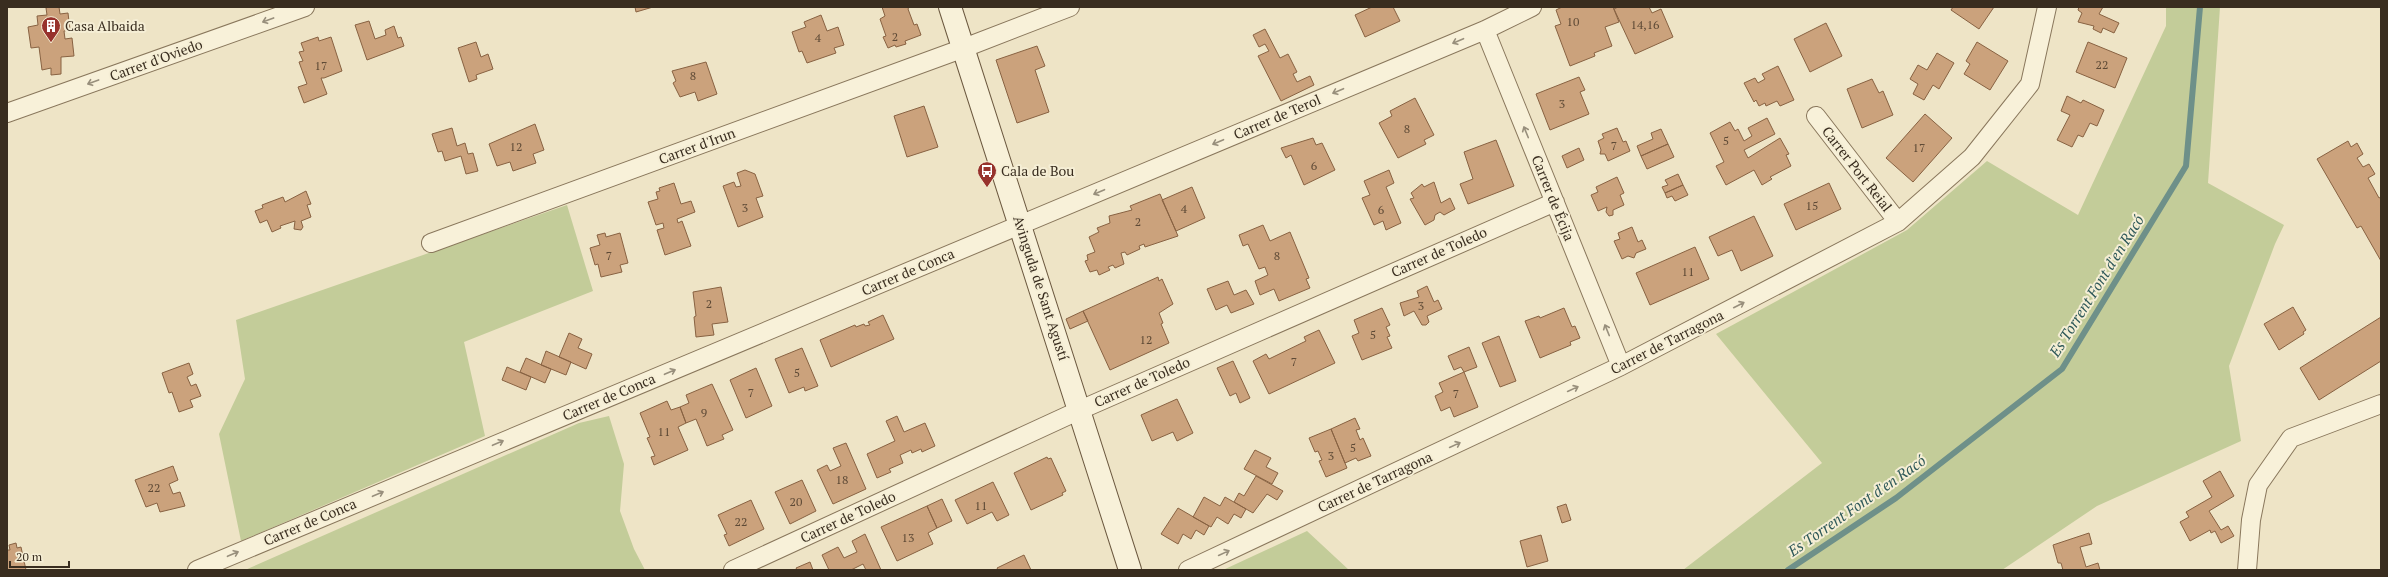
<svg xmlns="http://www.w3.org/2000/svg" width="2388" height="577" font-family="'PT Serif',serif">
<rect width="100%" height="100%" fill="#eee4c6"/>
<path fill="#c3cc99" d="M2166,7H2220L2208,183L2284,225L2275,244L2229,366L2241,441L2097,506L2002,570H1683L1822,463L1716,334L1907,230L1987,161L2078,215L2166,26Z
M567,205L593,291L464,342L485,436L241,541L219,434L245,379L236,320Z
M609,416L624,464L620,511L634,549L645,570H245L579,423Z
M1307,531L1349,570H1223Z"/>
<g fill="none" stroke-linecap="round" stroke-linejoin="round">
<path stroke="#6e9089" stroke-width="6" d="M1788,570L1896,498L2062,369L2186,166L2200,7"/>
</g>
<path fill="#cba27c" stroke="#886242" d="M49,7H59L60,14L68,13L70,30L64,31L65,39L72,38L74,56L61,57V74L51,75V68L42,70L39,47L31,48L28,27L38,25L37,16L47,15L46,8Z
M635,7H653L636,12Z
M882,7H909L908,9L914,25L917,24L921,35L905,41L906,44L896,47L895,45L888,48L883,37L886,36L880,19L885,16Z
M1372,7H1393L1400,21L1365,37L1355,15Z
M1562,7H1613L1619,22L1605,27L1612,46L1594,53L1595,56L1570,66L1555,26L1561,24L1556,10Z
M1618,7H1649L1652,13L1661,9L1673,37L1635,54L1614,9Z
M1953,7H1994L1979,29L1951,10Z
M2079,7H2103L2099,14L2119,23L2114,33L2103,28L2101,33L2093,29L2094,26L2078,22L2082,13L2078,10Z
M821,15L827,31L838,27L844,45L834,48L836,53L807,63L802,51L799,52L792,32L806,27L804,22Z
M369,21L375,39L386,35L385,30L394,26L398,38L401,37L404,46L367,60L355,25Z
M1826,23L1842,56L1810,72L1794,39Z
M1265,29L1280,58L1288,54L1297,72L1293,74L1297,82L1310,76L1314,85L1281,101L1258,56L1269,51L1265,44L1259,47L1253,35Z
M318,37L319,41L331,37L342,71L324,78H321L327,94L304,103L298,87L307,84L299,62L303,61L299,52L304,51L301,43Z
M476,42L481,57L488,54L493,69L476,75L477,79L469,82L458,48Z
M1977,42L2008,61L1990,90L1964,74L1970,64L1966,61Z
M2088,42L2127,58L2115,88L2076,72Z
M1037,46L1045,66L1035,70L1049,112L1017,123L996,60Z
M1937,53L1954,63L1939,89L1933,85L1924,100L1913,94L1918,84L1910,79L1918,65L1927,70Z
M706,62L717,94L698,101L695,92L680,97L673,83L676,81L672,71Z
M1778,66L1794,100L1780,106L1777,101L1766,106L1765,103L1759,106L1756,100L1754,102L1744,83L1755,78L1758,83L1765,79L1762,74Z
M1579,77L1585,90L1580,92L1589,114L1550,130L1536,94Z
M1872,79L1879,93L1883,91L1893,115L1862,128L1847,89Z
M2067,96L2081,103L2083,100L2104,110L2097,126L2090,123L2083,137L2078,135L2072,147L2057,140L2070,115L2061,111Z
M1415,98L1434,135L1424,140L1426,144L1398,158L1379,123L1392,116L1390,111Z
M924,106L938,147L907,157L894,116Z
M1925,114L1952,138L1913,182L1886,158Z
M1767,118L1775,134L1744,150L1748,158L1780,138L1789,154L1786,155L1791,166L1770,177L1772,179L1762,185L1754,170L1726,185L1716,166L1724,162L1710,133L1730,122L1735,131L1738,129L1744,141L1752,136L1748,128Z
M535,124L544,150L533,154L536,163L513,171L510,162L497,166L489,144Z
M452,128L457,146L465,143L468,154L473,153L478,171L466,174L461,156L445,161L442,151L438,152L432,134Z
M1617,128L1623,142L1626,141L1630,151L1608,161L1605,154H1600L1601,150L1598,141L1604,138L1602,134Z
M1661,129L1668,144L1641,156L1637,146L1653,139L1651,133Z
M1313,138L1316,145L1322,143L1335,170L1304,185L1291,155L1286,158L1281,148Z
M1496,140L1514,186L1468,204L1460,184L1473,179L1464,152Z
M2348,141L2351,147L2357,143L2363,154L2357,158L2363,167L2369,164L2375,174L2368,178L2379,198L2381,197V261L2361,226L2357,228L2317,159Z
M1668,144L1674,157L1647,169L1641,156Z
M1579,148L1584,160L1567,168L1562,156Z
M745,170L755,174L763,196L756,198L763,217L738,227L723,186L734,182L736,187L741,186L737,173Z
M1389,170L1394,183L1386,187L1401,223L1386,230L1383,221L1374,225L1362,198L1370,195L1364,181Z
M1678,174L1683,185L1665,193L1662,187L1668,185L1665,180Z
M1617,177L1624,193L1620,195L1624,205L1613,210V215L1609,216L1606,212L1607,207L1598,211L1591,195L1598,192L1596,187Z
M1434,182L1441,203L1450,198L1455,209L1444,215L1440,212L1435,215L1434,220L1425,225L1410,199L1414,198L1411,193L1422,184L1424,187Z
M674,183L681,204L691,201L695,212L677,219L678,223L682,221L691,246L665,255L657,230L664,228L663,223L656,225L648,202L658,199L656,192L660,191L659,188Z
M1829,183L1841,209L1796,230L1784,204Z
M1683,185L1688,195L1675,201L1672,196L1667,198L1665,193Z
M1192,187L1205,218L1176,231L1162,200Z
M306,191L311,204L307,205L311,217L301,221L303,227L301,230L294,229L295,221L280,226L281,228L272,232L267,220L260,223L255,211L263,208L262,205L283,197L285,202Z
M1160,194L1178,236L1145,247L1144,244L1139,246L1140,249L1127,255L1125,252L1121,253L1124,264L1115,268L1113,265L1108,267L1110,270L1099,275L1097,270L1090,272L1085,261L1088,260L1087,255L1095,252L1089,237L1099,232L1097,228L1110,223L1109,216L1132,210L1130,206Z
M1754,216L1773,256L1741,271L1732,250L1718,256L1709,237Z
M1263,225L1270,241L1290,232L1309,278L1306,279L1310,288L1279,301L1274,289L1260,295L1255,281L1268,275L1265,267L1259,269L1248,244L1243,246L1239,235Z
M1632,227L1638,242L1642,240L1646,249L1636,253L1634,258L1628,256L1622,259L1614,241L1620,239L1618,233Z
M605,233L606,237L620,233L628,263L620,265L622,272L601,277L598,264L595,265L590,248L600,245L597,235Z
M1695,247L1709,279L1650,305L1636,273Z
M1158,277L1159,281L1162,279L1173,304L1159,313L1163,323L1161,324L1169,343L1110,370L1083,311Z
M1228,281L1234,295L1246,290L1254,304L1231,313L1227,305L1216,310L1207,289Z
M1427,286L1434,302L1438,300L1442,309L1427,316L1429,322L1426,325H1422L1414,311L1404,316L1400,303L1419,297L1417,291Z
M721,287L728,322L712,324L714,335L696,337L694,317L696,316L693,292Z
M2293,307L2306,330L2303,332L2304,334L2279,350L2264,324Z
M1382,308L1390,325L1386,327L1390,336L1387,337L1392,348L1362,360L1352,336L1359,333L1354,320Z
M1564,308L1572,327L1575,326L1580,338L1570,342L1571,345L1540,358L1525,321L1539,316L1540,318Z
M1083,311L1088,321L1070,329L1066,319Z
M883,315L894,339L831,367L820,340L855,325L856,327L864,324L865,326L870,325L868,322Z
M2381,317V361L2319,400L2300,368Z
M1319,330L1335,363L1269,394L1253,361L1266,354L1269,359L1306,341L1304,337Z
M569,333L582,339L578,348L592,354L586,369L559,357Z
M1499,336L1516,381L1500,387L1482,343Z
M1469,347L1477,367L1464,372L1461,367L1454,370L1448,356Z
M802,348L818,386L805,391L804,387L789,393L775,359Z
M546,351L571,362L566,375L541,365Z
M526,358L551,369L545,383L520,372Z
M1233,361L1250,398L1240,403L1236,393L1230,396L1217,368Z
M189,363L193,374L187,377L191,386L196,384L201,396L190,400L193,407L179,412L172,392L169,393L162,373Z
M507,367L531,377L526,390L502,380Z
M756,368L772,406L746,418L730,380Z
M1464,372L1478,407L1454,417L1450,407L1441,411L1435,396L1443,392L1439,383Z
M712,384L733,430L722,435L724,439L707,446L696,419L686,423L680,407L689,403L686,395Z
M1177,399L1193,433L1177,441L1173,432L1152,441L1141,415Z
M667,401L671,410L680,407L686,423L678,427L688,450L654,465L651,457L655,456L647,438L650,437L640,413Z
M897,416L904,432L925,423L935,446L922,452L921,449L912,453L911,450L900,455L903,463L889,469L891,472L877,478L867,454L895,441L886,421Z
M1355,418L1360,429L1356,430L1360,440L1363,438L1371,456L1358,461L1356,458L1345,463L1331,429Z
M1331,429L1347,468L1326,477L1319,461L1322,460L1318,451L1315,452L1309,438Z
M846,443L866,489L833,504L817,470L827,465L830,471L841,466L833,448Z
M1255,450L1271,458L1266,467L1278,473L1272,484L1244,469Z
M1047,457L1048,459L1051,458L1066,491L1062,493L1063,495L1031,510L1014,473Z
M173,466L178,480L169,484L173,494L180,492L185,506L160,512L157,503L146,507L135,480Z
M2220,471L2234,496L2209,511L2221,530L2228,526L2234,536L2221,543L2215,531L2211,533L2210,530L2190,541L2180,522L2189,517L2186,512L2212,497L2203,481Z
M1256,476L1283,491L1277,500L1267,494L1253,513L1234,502L1239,493L1244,496Z
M802,480L816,511L790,524L775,492Z
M993,482L1009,515L997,521L992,512L967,524L955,500Z
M1204,497L1220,506L1225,497L1246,509L1241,518L1234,514L1228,524L1217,517L1211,527L1193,517Z
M942,499L952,521L937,528L927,506Z
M751,500L764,529L729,546L724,535L727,534L718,515Z
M1566,504L1571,520L1562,523L1557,507Z
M927,506L937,528L928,533L933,544L897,561L881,527Z
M1178,508L1209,526L1204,535L1196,530L1191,539L1183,534L1178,544L1161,534Z
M2089,533L2092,544L2080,547L2086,567L2098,563L2100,570H2063L2061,563H2058L2053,545Z
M865,534L881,570H866L863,564L851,570H829L822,555L838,547L844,558L857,552L852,541Z
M1541,535L1548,561L1527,567L1520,541Z
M16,543L17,548L21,547L26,570H7V550H10L9,545Z
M1024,555L1031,570H998L997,568Z
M810,562L813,570H797L796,568Z"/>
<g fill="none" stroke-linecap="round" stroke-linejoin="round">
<g stroke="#89775c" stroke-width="20">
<path id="street" d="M1485,30L1621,366
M7,113L305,7
M1816,116L1898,222
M431,243L964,48L1070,7
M197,570L1485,30L1532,7
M733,570L1080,410L1555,202
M1188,570L1621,366L1898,222L1972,157L2030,84L2047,7
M2247,570L2251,520L2258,485L2291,438L2381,404"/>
</g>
<g stroke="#6b583f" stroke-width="24">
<path id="secondary" d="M950,7L1130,570"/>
</g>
<use href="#street" stroke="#f8f1d9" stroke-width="18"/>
<use href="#secondary" stroke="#f8f1d9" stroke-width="22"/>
</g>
<defs><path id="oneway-shaft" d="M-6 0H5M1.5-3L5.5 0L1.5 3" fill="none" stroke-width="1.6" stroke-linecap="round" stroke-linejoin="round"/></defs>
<g stroke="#988f7c">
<use href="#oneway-shaft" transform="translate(268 20) rotate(160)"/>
<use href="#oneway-shaft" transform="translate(1458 41) rotate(157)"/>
<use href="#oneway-shaft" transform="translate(93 82) rotate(160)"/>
<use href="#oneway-shaft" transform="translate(1338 91) rotate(157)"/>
<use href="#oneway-shaft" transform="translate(1526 132) rotate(-112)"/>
<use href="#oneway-shaft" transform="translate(1218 142) rotate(157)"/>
<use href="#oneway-shaft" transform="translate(1099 192) rotate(157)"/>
<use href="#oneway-shaft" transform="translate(1739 305) rotate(-27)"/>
<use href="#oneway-shaft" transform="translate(1607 330) rotate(-112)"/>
<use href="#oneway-shaft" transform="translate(670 372) rotate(-23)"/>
<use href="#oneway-shaft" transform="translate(1573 389) rotate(-25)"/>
<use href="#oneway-shaft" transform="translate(498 443) rotate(-23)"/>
<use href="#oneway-shaft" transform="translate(1455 445) rotate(-25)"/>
<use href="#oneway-shaft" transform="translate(378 494) rotate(-23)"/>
<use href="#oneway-shaft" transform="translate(1224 553) rotate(-25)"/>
<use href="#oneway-shaft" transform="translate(233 554) rotate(-23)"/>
</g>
<defs>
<g id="building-pin" transform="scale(1)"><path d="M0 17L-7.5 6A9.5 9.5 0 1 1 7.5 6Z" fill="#97322c" stroke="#f5eed5"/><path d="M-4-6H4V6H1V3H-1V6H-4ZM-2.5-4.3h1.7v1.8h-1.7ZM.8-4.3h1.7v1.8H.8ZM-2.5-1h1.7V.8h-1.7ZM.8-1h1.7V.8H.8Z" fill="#fff"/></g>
<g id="bus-pin" transform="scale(1)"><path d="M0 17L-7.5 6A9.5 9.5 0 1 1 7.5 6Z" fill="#97322c" stroke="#f5eed5"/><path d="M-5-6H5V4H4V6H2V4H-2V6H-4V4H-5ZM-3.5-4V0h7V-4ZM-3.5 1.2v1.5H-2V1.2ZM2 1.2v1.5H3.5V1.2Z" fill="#fff"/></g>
</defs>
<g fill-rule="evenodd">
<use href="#building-pin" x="51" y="26"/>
<use href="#bus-pin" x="987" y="171"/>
</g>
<g text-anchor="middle" stroke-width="4" stroke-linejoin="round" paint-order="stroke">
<g font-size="12" fill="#5e4a36">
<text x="1573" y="26">10</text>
<text x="1645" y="29">14,16</text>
<text x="895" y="41">2</text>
<text x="818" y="42">4</text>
<text x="2102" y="69">22</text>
<text x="321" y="70">17</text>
<text x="693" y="80">8</text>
<text x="1562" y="108">3</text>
<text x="1407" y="133">8</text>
<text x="1726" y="145">5</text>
<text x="1614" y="150">7</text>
<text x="516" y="151">12</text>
<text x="1919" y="152">17</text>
<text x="1314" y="170">6</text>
<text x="1812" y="210">15</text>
<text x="745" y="212">3</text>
<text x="1184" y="213">4</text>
<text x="1381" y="214">6</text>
<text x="1138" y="226">2</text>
<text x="609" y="260">7</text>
<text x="1277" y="260">8</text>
<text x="1688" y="276">11</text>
<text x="709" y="308">2</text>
<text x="1421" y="310">3</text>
<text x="1373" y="339">5</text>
<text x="1146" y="344">12</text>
<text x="1294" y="366">7</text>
<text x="797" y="377">5</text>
<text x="751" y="397">7</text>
<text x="1456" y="398">7</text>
<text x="704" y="417">9</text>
<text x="664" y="436">11</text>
<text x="1353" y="452">5</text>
<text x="1331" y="460">3</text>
<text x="842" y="484">18</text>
<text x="154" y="492">22</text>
<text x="796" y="506">20</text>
<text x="981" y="510">11</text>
<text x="741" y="526">22</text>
<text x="908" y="542">13</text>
</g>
<g font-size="14" fill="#392d1f" stroke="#f5eed5" text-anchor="start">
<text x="65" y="31">Casa Albaida</text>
<text x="1001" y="176">Cala de Bou</text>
</g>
<g font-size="14" fill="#392d1f" stroke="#f5eed5">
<text transform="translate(156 60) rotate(-20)" y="5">Carrer d'Oviedo</text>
<text transform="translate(1277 117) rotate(-23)" y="5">Carrer de Terol</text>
<text transform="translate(697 146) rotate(-20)" y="5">Carrer d'Irun</text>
<text transform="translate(1857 169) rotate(52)" y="5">Carrer Port Reial</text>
<text transform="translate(1553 198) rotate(68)" y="5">Carrer de Écija</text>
<text transform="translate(1439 252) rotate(-24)" y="5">Carrer de Toledo</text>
<text transform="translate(908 272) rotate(-23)" y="5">Carrer de Conca</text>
<text transform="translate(1041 288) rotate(72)" y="5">Avinguda de Sant Agustí</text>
<text transform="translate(1667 342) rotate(-27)" y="5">Carrer de Tarragona</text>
<text transform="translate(1142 382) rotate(-24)" y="5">Carrer de Toledo</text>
<text transform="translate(609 397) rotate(-23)" y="5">Carrer de Conca</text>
<text transform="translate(1375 482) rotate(-25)" y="5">Carrer de Tarragona</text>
<text transform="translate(848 517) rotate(-25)" y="5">Carrer de Toledo</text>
<text transform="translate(310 522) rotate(-23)" y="5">Carrer de Conca</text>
</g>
<g font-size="15" font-style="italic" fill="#2f5959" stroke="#f5eed5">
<text transform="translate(2097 286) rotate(-58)" y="5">Es Torrent Font d'en Racó</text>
<text transform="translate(1857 506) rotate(-35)" y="5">Es Torrent Font d'en Racó</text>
</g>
</g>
<rect width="2388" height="577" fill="none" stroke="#392d1f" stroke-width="16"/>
<path d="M10 561v6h59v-6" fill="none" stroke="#392d1f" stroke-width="2"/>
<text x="16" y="561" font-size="12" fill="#392d1f" stroke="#f5eed5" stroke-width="3" paint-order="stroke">20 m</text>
</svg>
